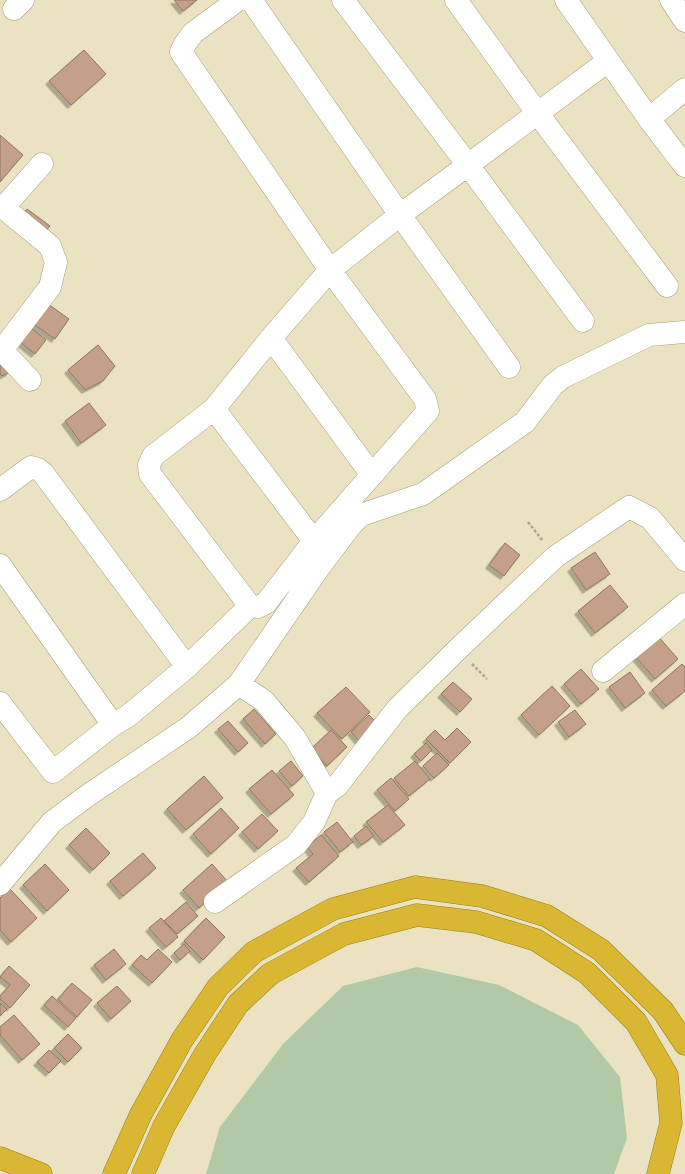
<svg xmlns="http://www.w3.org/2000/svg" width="685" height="1174" font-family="'Titillium Web',sans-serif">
<defs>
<filter id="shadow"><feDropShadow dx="-3.5" dy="3.5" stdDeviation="0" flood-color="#0004"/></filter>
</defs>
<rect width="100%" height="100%" fill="#eae2c1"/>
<path fill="#b2c9a8" d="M417,967L499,985L578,1025L620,1077L627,1138L614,1174H206L220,1127L283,1044L343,986Z"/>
<path fill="#c3a087" stroke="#907563" filter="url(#shadow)" d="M174,0H197L183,11Z
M84,50L106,74L71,105L49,81Z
M0,135L23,155L0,182Z
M27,209L50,226L42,235L20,217Z
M44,301L69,319L55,339L29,321Z
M26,324L46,340L35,354L15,338Z
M98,345L115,366L103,381L85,390L68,370Z
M0,353L10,372L2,376L0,374Z
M89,403L106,425L81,443L65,421Z
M505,543L520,555L504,576L489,565Z
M595,552L610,574L586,590L571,568Z
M610,585L628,607L595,633L578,611Z
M657,635L678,659L655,679L634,655Z
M682,664L685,667V691L666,706L652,690Z
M581,669L599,689L581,704L564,684Z
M630,672L645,693L625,708L609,687Z
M453,682L472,699L460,712L441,694Z
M552,686L570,706L539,735L521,715Z
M346,687L370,712L342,739L317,713Z
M254,709L276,734L265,744L243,719Z
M575,710L586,724L569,737L558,722Z
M369,715L377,723L359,741L351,732Z
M228,721L248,743L238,752L218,729Z
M457,728L471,742L450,763L426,739L435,730L445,740Z
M331,730L347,747L327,766L311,749Z
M426,743L432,750L421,761L414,754Z
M437,753L449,765L434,778L423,766Z
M291,761L303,776L292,786L279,771Z
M415,761L430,779L409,796L394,778Z
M272,770L294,795L271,814L249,789Z
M204,776L223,798L186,830L167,809Z
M391,778L409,799L395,811L377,790Z
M388,805L405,825L383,842L366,822Z
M221,808L239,828L211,854L193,834Z
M262,814L278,831L258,849L242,832Z
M337,822L353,842L340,852L324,832Z
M366,826L374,836L361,845L354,836Z
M86,828L110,853L93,870L69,845Z
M321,835L339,856L309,882L296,868L313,854L307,847Z
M143,853L156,868L123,896L110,881Z
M45,864L69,890L47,911L23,885Z
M212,864L228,882L199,908L183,890Z
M10,889L37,918L11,942L0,930V898Z
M186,902L198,916L177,934L164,921Z
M161,918L178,937L166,947L149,928Z
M206,918L225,937L203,960L184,941Z
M184,944L190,951L180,960L174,953Z
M114,949L126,964L106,980L94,965Z
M158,949L172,962L152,983L132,965L141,955L147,960Z
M9,966L30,985L10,1008L0,999V996L10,985L0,977Z
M72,983L92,1000L77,1017L58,999Z
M117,986L131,1001L111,1019L97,1003Z
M52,996L76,1018L68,1027L44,1005Z
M0,1003L7,1009L0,1016Z
M14,1015L40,1044L22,1060L0,1035V1027Z
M68,1034L82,1048L68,1062L54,1048Z
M49,1050L61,1061L49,1073L37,1062Z"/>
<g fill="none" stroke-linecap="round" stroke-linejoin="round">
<g stroke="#a7a081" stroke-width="23">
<path id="minor" d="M238,0L193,33L185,44L181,52L330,270L425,399L428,411L314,541L266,603L258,607L250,606L150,474L149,465L153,456L214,409L271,338L330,270L400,215L468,165L583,321
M251,0L400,215L509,367
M343,0L468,165L608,61
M456,0L538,114L667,286
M566,0L649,119L685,166
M671,0L685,21
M14,9L23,0
M649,119L685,89
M0,205L50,246L56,262L50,287L2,350
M4,207L42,164
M271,338L372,475
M0,348L30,380
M214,409L314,541
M0,490L31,467L38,469L43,473L187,667
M0,565L113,725L128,716L187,667L250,606
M603,671L685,604
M239,684L320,566L351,525L361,515L423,494L525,422L553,385L563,377L649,335L685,332
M0,703L53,772L113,725
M0,884L52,822L87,796L189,727L239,684L264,701L295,738L327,793L337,786L397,709L458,649L555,557L629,507L650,518L685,560
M215,902L296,845L314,822L327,793"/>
</g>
<g stroke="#977f24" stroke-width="23">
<path id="motorway" d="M0,1158L41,1174
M114,1174L141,1114L182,1040L218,987L254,952L333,909L415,887L482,896L547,916L601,950L663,1011L685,1044
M143,1174L164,1126L205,1054L238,1004L270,974L344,934L417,915L476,922L536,940L587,973L636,1022L667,1075L671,1123L658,1174"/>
</g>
<path stroke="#aca58a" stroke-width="2.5" stroke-dasharray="3 2" stroke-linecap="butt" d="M528,522L543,541
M472,664L487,679"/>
<use href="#minor" stroke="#fff" stroke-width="22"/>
<use href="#motorway" stroke="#dab732" stroke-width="22"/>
</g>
</svg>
